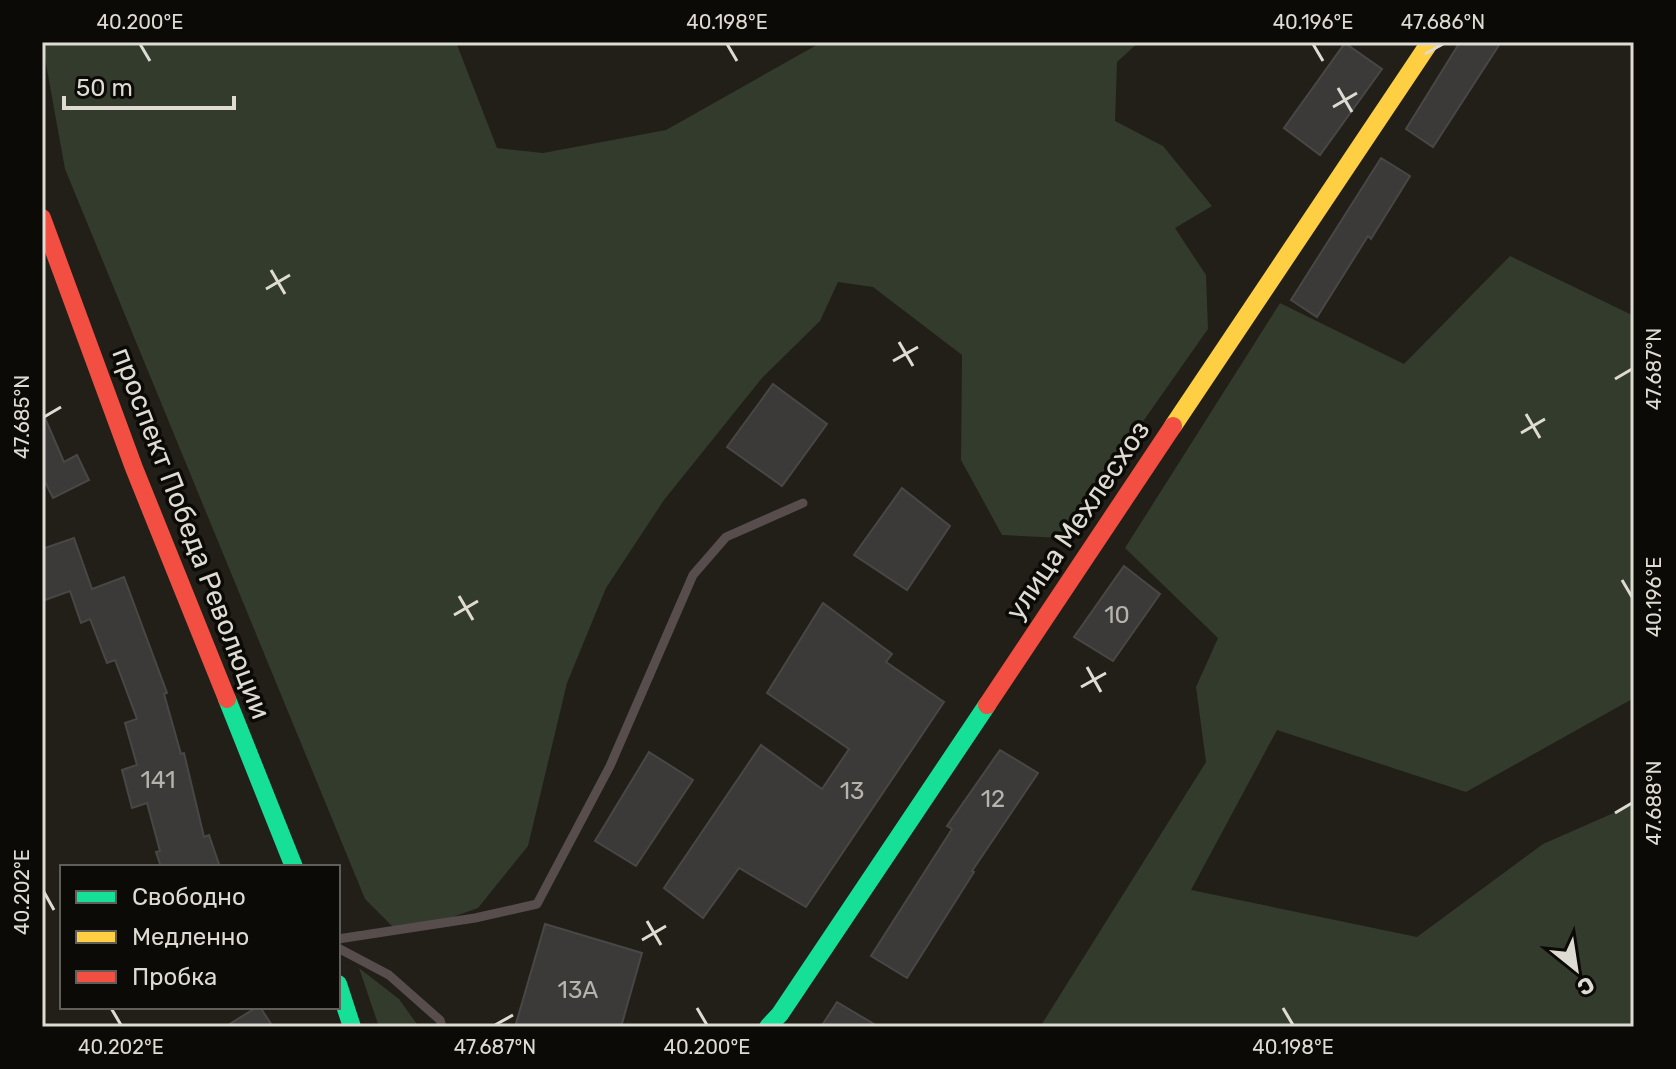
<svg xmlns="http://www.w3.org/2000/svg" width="1676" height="1069" font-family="Rubik,sans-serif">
<rect width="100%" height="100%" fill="#211f18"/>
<path fill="#323b2c" d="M42,42H456L497,148L543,153L666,130L822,42H1139L1117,62L1115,121L1163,146L1212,206L1175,228L1206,275L1208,329L1061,538L1002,535L961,460L962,355L873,287L838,282L820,321L762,378L664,500L606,588L567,683L528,846L478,908L436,923L395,929L365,899L65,169Z
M1510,256L1634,316V698L1466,792L1277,730L1191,890L1417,937L1543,844L1634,804V1027H1040L1206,762L1196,687L1218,638L1125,548L1280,303L1404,364Z
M359,968L399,999L419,1027H379Z"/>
<path fill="#3c3a39" stroke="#494746" stroke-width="2" d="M1460,42H1501L1433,147L1406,129Z
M1345,43L1382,69L1320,155L1284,128Z
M1381,158L1410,176L1371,239L1368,236L1317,317L1291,300Z
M773,384L827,424L782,486L727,447Z
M42,411L64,462L77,455L89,480L53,498L42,476Z
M902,488L950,526L907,590L854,555Z
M74,538L92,589L124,577L167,693L164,694L181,754L184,753L204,837L209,835L220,867H161L156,852L160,851L147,803L132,808L122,770L137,765L125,723L137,719L115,660L107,663L90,619L81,623L70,591L42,601V549Z
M1124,566L1160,594L1113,661L1074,637Z
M823,603L892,654L886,662L944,702L806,907L739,868L703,918L664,888L761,745L822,789L849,749L767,693Z
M1000,750L1038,773L972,871L974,872L907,978L871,956L952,829L947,826Z
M649,752L693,780L636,866L595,841Z
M545,924L642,953L621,1027H515Z
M837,1002L879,1027H821Z
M257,1007H260L273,1027H225Z"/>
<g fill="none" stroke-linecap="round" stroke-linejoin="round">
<path stroke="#584d4d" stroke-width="9" d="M338,939L475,918L537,904L610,766L693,575L726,537L803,503
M338,948L389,975L440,1020L442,1027"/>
<path stroke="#16e098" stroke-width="18" d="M227,699L294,867
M338,984L352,1027
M768,1027L780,1014L987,705"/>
<path stroke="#ffcf43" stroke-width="18" d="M1173,426L1430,42"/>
<path stroke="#f24e42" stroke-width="18" d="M42,218L134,468L227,699
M987,705L1173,426"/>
</g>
<path fill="none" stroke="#dedbd3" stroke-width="3" d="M140,44L150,61M727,44L737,61M1313,44L1323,61M1425,54L1443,44M1338,88L1352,112M1333,107L1357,93M271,270L285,294M266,289L290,275M899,342L913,366M893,361L918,347M1615,379L1632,369M1526,414L1540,438M44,417L61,407M1521,433L1545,419M1622,580L1632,597M459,596L473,620M454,615L478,601M1087,667L1101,692M1081,687L1106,673M1615,813L1632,803M44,892L54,910M647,921L661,945M642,940L666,926M111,1008L121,1025M697,1008L707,1025M1283,1008L1293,1025M495,1025L513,1015"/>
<g text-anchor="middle" stroke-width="7" stroke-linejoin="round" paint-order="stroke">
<g font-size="24" fill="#b6b3ac">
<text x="1117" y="623">10</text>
<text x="158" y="788">141</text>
<text x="852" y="799">13</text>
<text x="993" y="807">12</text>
<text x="578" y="998">13А</text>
</g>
<g font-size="28" fill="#dedbd3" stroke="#0c0a06">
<text transform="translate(1077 520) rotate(-56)" y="10">улица Мехлесхоз</text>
<text transform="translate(192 533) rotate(69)" y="10">проспект Победа Революции</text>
</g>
</g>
<rect width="1676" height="1069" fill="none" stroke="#0c0a06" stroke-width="88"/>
<rect x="60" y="865" width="280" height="144" fill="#0c0a06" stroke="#605e58" stroke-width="2"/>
<rect x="76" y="891" width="40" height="12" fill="#16e098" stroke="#605e58" stroke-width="2"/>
<text x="132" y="905" font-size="24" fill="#dedbd3">Свободно</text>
<rect x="76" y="931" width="40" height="12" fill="#ffcf43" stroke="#605e58" stroke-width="2"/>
<text x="132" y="945" font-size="24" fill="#dedbd3">Медленно</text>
<rect x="76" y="971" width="40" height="12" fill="#f24e42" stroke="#605e58" stroke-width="2"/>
<text x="132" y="985" font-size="24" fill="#dedbd3">Пробка</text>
<g transform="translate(1576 969) rotate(150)" stroke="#0c0a06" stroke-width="6" paint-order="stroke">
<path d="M0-6L14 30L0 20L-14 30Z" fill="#dedbd3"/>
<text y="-12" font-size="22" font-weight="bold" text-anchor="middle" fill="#dedbd3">С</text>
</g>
<path d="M64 96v12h170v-12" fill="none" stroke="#dedbd3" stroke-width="4"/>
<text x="76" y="96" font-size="24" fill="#dedbd3" stroke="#0c0a06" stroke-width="6" paint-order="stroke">50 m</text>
<rect x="44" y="44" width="1588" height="981" fill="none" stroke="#dedbd3" stroke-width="3"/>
<g font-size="20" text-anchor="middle" fill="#dedbd3">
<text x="140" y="29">40.200°E</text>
<text x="727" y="29">40.198°E</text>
<text x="1313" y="29">40.196°E</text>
<text x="1443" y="29">47.686°N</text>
<text transform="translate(1654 369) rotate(-90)" y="7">47.687°N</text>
<text transform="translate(22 417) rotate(-90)" y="7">47.685°N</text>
<text transform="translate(1654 597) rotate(-90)" y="7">40.196°E</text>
<text transform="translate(1654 803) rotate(-90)" y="7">47.688°N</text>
<text transform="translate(22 892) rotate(-90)" y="7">40.202°E</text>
<text x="121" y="1054">40.202°E</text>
<text x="495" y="1054">47.687°N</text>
<text x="707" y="1054">40.200°E</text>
<text x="1293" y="1054">40.198°E</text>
</g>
</svg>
